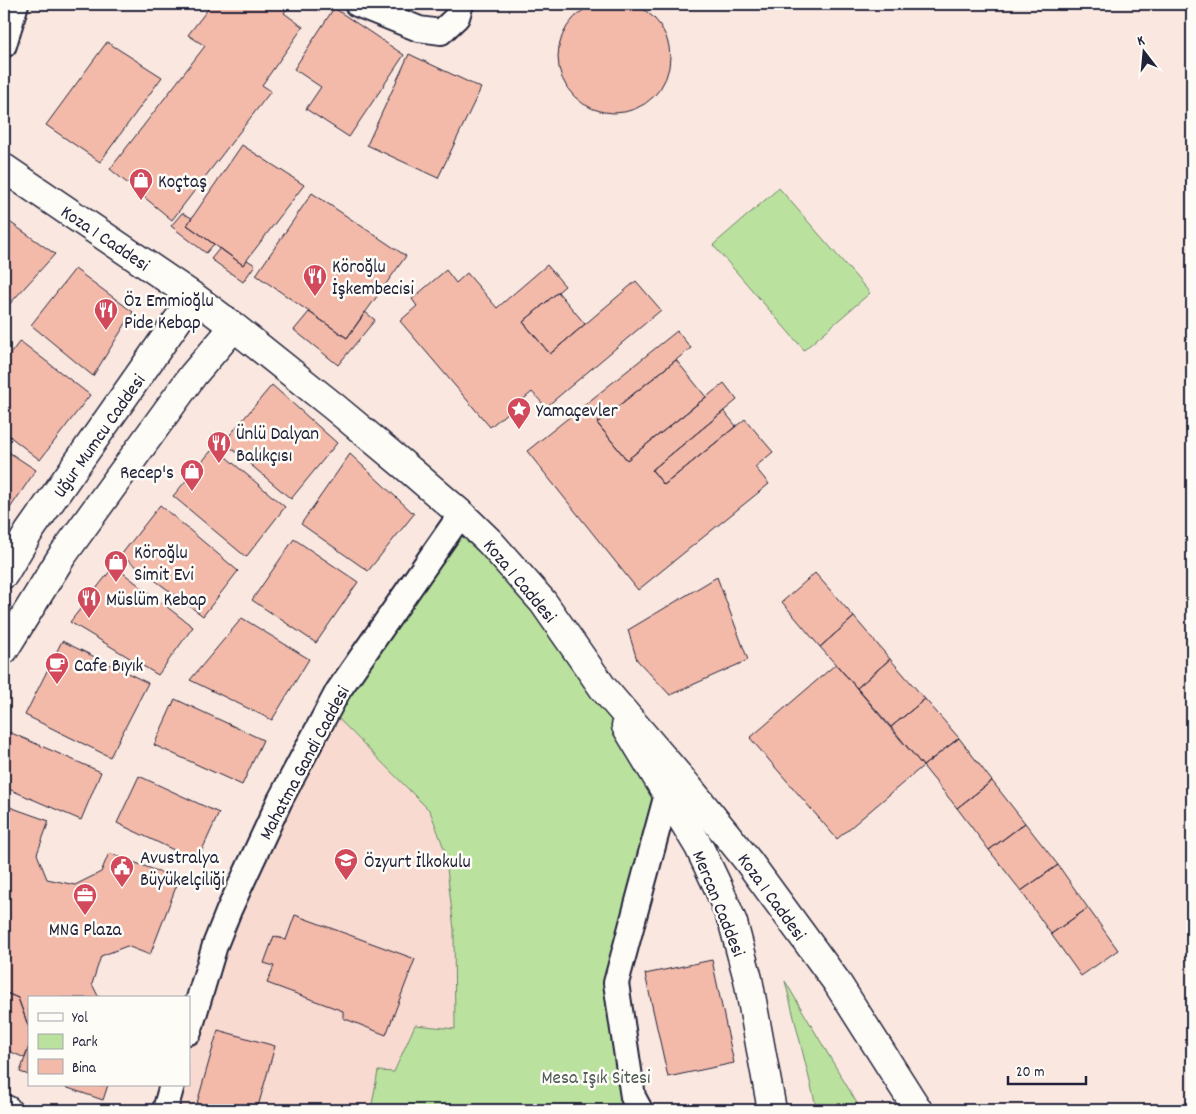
<svg xmlns="http://www.w3.org/2000/svg" width="1196" height="1114" font-family="Dekko,sans-serif">
<rect width="100%" height="100%" fill="#fae8e0"/>
<filter id="ink" filterUnits="userSpaceOnUse"><feTurbulence type="fractalNoise" baseFrequency=".02" numOctaves="2"/><feDisplacementMap in="SourceGraphic" scale="10" xChannelSelector="R" yChannelSelector="G"/><feConvolveMatrix kernelMatrix="1 2 1 2 8 2 1 2 1" color-interpolation-filters="sRGB"/></filter>
<g filter="url(#ink)">
<path fill="#f8dad0" d="M329,709L430,811L445,851L454,930L455,1029L415,1025L394,1072H378L371,1110H165L172,1085H189V1032Z"/>
<path fill="#bae29e" stroke="#6e826c" d="M779,188L870,293L804,350L713,245Z
M461,514L490,542L667,794L616,983L640,1110H371L378,1071L394,1072L415,1025L455,1029L454,930L445,851L430,811L329,709Z
M785,981L861,1110H817Z"/>
<path fill="#f3baaa" stroke="#22223b" d="M558 57a56 56 0 1 1 112 0a56 56 0 1 1-112 0Z
M212,4H290L284,13L303,27L262,85L271,91L172,220L110,169L205,46L188,35Z
M334,8L404,55L349,137L306,109L321,87L294,69Z
M107,42L162,77L100,162L46,125Z
M409,54L481,88L438,178L367,145Z
M242,145L304,185L243,265L187,225Z
M312,193L406,256L347,338L256,275Z
M182,213L192,218L187,225L214,244L206,253L171,226Z
M4,218L55,254L6,308L4,306Z
M220,248L243,265L247,260L255,265L243,282L211,259Z
M547,265L565,286L523,322L550,354L636,281L661,310L546,407L532,392L490,427L400,321L417,306L412,299L446,270L456,283L467,273L497,308Z
M75,269L133,312L93,376L31,325Z
M558,292L585,324L550,354L523,322Z
M309,312L347,338L365,312L375,320L338,365L294,330Z
M677,331L691,348L597,423L627,460L724,383L737,400L652,470L664,485L745,419L773,452L755,467L769,484L638,590L527,451Z
M20,341L90,395L40,460L4,432V362Z
M676,360L706,397L627,460L597,423Z
M272,385L337,443L291,499L224,442Z
M724,411L736,426L664,485L652,470Z
M4,449L36,470L4,517Z
M211,451L220,452L285,507L246,557L173,496Z
M350,454L414,514L368,571L301,524Z
M160,505L238,571L203,616L121,555Z
M294,539L358,582L316,643L252,600Z
M114,566L193,627L158,675L70,622Z
M815,573L854,617L820,647L782,602Z
M717,577L748,660L670,695L637,660L628,630Z
M854,617L890,659L857,688L820,647Z
M242,618L309,659L272,720L190,680Z
M62,641L148,683L110,757L25,715Z
M890,659L925,699L891,727L857,688Z
M836,664L923,766L837,839L750,738Z
M175,699L263,740L242,785L154,745Z
M925,699L959,738L923,766L891,727Z
M9,732L101,772L81,820L4,787V743Z
M959,738L992,781L957,808L923,766Z
M139,776L219,813L197,861L117,823Z
M992,781L1025,823L989,850L957,808Z
M4,805L49,821L37,854L47,879L75,885L101,872L109,853L179,879L150,955L127,946L101,956L92,984L99,998H29V1028L18,998L4,992Z
M1025,823L1058,865L1021,891L989,850Z
M1058,865L1088,908L1051,934L1021,891Z
M1088,908L1118,950L1081,976L1051,934Z
M295,915L415,959L386,1035L343,1018V1011L267,983L274,966L264,963L274,936L286,940Z
M712,960L734,1063L668,1077L645,974Z
M4,992L18,998L29,1028V1046L25,1058L4,1049Z
M218,1030L275,1046L257,1110H195Z
M29,1046V1075L20,1072Z
M59,1085H108L103,1100Z"/>
<g fill="none" stroke-linecap="round" stroke-linejoin="round">
<g stroke="#22223b" stroke-width="28">
<path id="minor" d="M357,4L419,29L441,32L457,17L461,4
M4,45L16,4
M189,1032L215,945L229,910L280,800L338,691L461,514
M165,1110L172,1085
M640,1110L633,1097L616,983L667,794"/>
</g>
<g stroke="#22223b" stroke-width="31">
<path id="tertiary" d="M626,726L699,847L718,887L733,923L748,979L772,1110
M4,1109L7,1110"/>
</g>
<g stroke="#22223b" stroke-width="31">
<path id="secondary" d="M4,168L194,297L234,327L333,406L411,471L461,514L490,542L543,602L603,688L689,788L748,861L836,981L918,1110
M4,574L29,532L194,297
M4,650L62,556L193,375L234,327"/>
</g>
<use href="#minor" stroke="#fdfcf7" stroke-width="24"/>
<use href="#tertiary" stroke="#fdfcf7" stroke-width="28"/>
<use href="#secondary" stroke="#fdfcf7" stroke-width="28"/>
</g>
</g>
<defs>
<g id="shop-pin" transform="scale(1.25)"><path d="M0 17L-7.5 6A9.5 9.5 0 1 1 7.5 6Z" fill="#d1495b" stroke="#fdfcf7"/><path d="M-5-2.5h2.3a2.7 3.5 0 0 1 5.4 0H5L5.5 6h-11ZM-1.5-2.5h3a1.5 2.3 0 0 0-3 0Z" fill="#fff"/></g>
<g id="restaurant-pin" transform="scale(1.25)"><path d="M0 17L-7.5 6A9.5 9.5 0 1 1 7.5 6Z" fill="#d1495b" stroke="#fdfcf7"/><path d="M-5-6h1v4h1v-4h1v4h1v-4h1v5L-1.5 .5V6h-2V.5L-5-1ZM5-6V6H3V1.5H1.5Q1.5-4 5-6Z" fill="#fff"/></g>
<g id="sight-pin" transform="scale(1.25)"><path d="M0 17L-7.5 6A9.5 9.5 0 1 1 7.5 6Z" fill="#d1495b" stroke="#fdfcf7"/><path d="M0-6L1.8-2.2L6-1.7L2.9 1.2L3.7 5.4L0 3.3L-3.7 5.4L-2.9 1.2L-6-1.7L-1.8-2.2Z" fill="#fff"/></g>
<g id="cafe-pin" transform="scale(1.25)"><path d="M0 17L-7.5 6A9.5 9.5 0 1 1 7.5 6Z" fill="#d1495b" stroke="#fdfcf7"/><path d="M-5.5-4.5H6V0H3Q3 3.5 0 3.5H-2.5Q-5.5 3.5-5.5 0ZM3-3.2v2h1.7v-2ZM-6 4.5H4V6H-6Z" fill="#fff"/></g>
<g id="school-pin" transform="scale(1.25)"><path d="M0 17L-7.5 6A9.5 9.5 0 1 1 7.5 6Z" fill="#d1495b" stroke="#fdfcf7"/><path d="M0-5L7-2L0 1L-7-2ZM-4 1L0 2.5L4 1V4Q0 6-4 4Z" fill="#fff"/></g>
<g id="civic-pin" transform="scale(1.25)"><path d="M0 17L-7.5 6A9.5 9.5 0 1 1 7.5 6Z" fill="#d1495b" stroke="#fdfcf7"/><path d="M-.6-6.5H3V-4.5H.6V-3L4-1V1h2V6H-6V1h2V-1L-.6-3ZM-1.2 2.5V6h2.4V2.5Z" fill="#fff"/></g>
<g id="office-pin" transform="scale(1.25)"><path d="M0 17L-7.5 6A9.5 9.5 0 1 1 7.5 6Z" fill="#d1495b" stroke="#fdfcf7"/><path d="M-6-3h4V-5.5h4V-3h4V5H-6ZM-1-4.5V-3h2v-1.5ZM-6 0V1H6V0Z" fill="#fff"/></g>
</defs>
<g fill-rule="evenodd">
<use href="#shop-pin" x="141" y="180"/>
<use href="#restaurant-pin" x="315" y="276"/>
<use href="#restaurant-pin" x="106" y="310"/>
<use href="#sight-pin" x="519" y="409"/>
<use href="#restaurant-pin" x="219" y="443"/>
<use href="#shop-pin" x="192" y="471"/>
<use href="#shop-pin" x="116" y="562"/>
<use href="#restaurant-pin" x="89" y="598"/>
<use href="#cafe-pin" x="57" y="664"/>
<use href="#school-pin" x="346" y="860"/>
<use href="#civic-pin" x="122" y="867"/>
<use href="#office-pin" x="85" y="895"/>
</g>
<g text-anchor="middle" stroke-width="5" stroke-linejoin="round" paint-order="stroke">
<g font-size="19" fill="#22223b" stroke="#fdfcf7" text-anchor="start">
<text x="158" y="187">Koçtaş</text>
<text x="332" y="272">Köroğlu<tspan x="332" dy="22">İşkembecisi</tspan></text>
<text x="124" y="306">Öz Emmioğlu<tspan x="124" dy="22">Pide Kebap</tspan></text>
<text x="536" y="416">Yamaçevler</text>
<text x="236" y="439">Ünlü Dalyan<tspan x="236" dy="22">Balıkçısı</tspan></text>
<text x="174" y="478" text-anchor="end">Recep's</text>
<text x="134" y="558">Köroğlu<tspan x="134" dy="22">Simit Evi</tspan></text>
<text x="106" y="605">Müslüm Kebap</text>
<text x="74" y="671">Cafe Bıyık</text>
<text x="140" y="863">Avustralya<tspan x="140" dy="22">Büyükelçiliği</tspan></text>
<text x="364" y="867">Özyurt İlkokulu</text>
<text x="85" y="935" text-anchor="middle">MNG Plaza</text>
</g>
<g font-size="19" fill="#22223b" stroke="#fdfcf7">
<text transform="translate(106 237) rotate(34)" y="7">Koza 1 Caddesi</text>
<text transform="translate(98 435) rotate(-55)" y="7">Uğur Mumcu Caddesi</text>
<text transform="translate(521 580) rotate(50)" y="7">Koza 1 Caddesi</text>
<text transform="translate(303 762) rotate(-62)" y="7">Mahatma Gandi Caddesi</text>
<text transform="translate(773 896) rotate(54)" y="7">Koza 1 Caddesi</text>
<text transform="translate(720 903) rotate(68)" y="7">Mercan Caddesi</text>
</g>
<g font-size="19" fill="#505c59" stroke="#fdfcf7">
<text x="596" y="1083">Mesa Işık Sitesi</text>
</g>
</g>
<rect width="1196" height="1114" fill="none" stroke="#fdfcf7" stroke-width="20"/>
<rect x="10" y="10" width="1176" height="1094" fill="none" stroke="#22223b" stroke-width="2" filter="url(#ink)"/>
<rect x="28" y="996" width="162" height="90" fill="#fdfcf7" stroke="#a5a5ac"/>
<rect x="38" y="1013" width="25" height="8" fill="#fdfcf7" stroke="#a5a5ac"/>
<text x="72" y="1022" font-size="15" fill="#22223b">Yol</text>
<rect x="38" y="1034" width="25" height="15" fill="#bae29e" stroke="#a5a5ac"/>
<text x="72" y="1046" font-size="15" fill="#22223b">Park</text>
<rect x="38" y="1059" width="25" height="15" fill="#f3baaa" stroke="#a5a5ac"/>
<text x="72" y="1072" font-size="15" fill="#22223b">Bina</text>
<g transform="translate(1144 52) rotate(344)" stroke="#fdfcf7" stroke-width="4" paint-order="stroke">
<path d="M0-4L9 19L0 12L-9 19Z" fill="#22223b"/>
<text y="-8" font-size="14" font-weight="bold" text-anchor="middle" fill="#22223b">K</text>
</g>
<path d="M1008 1076v8h78v-8" fill="none" stroke="#22223b" stroke-width="2.5"/>
<text x="1016" y="1076" font-size="15" fill="#22223b" stroke="#fdfcf7" stroke-width="4" paint-order="stroke">20 m</text>
</svg>
